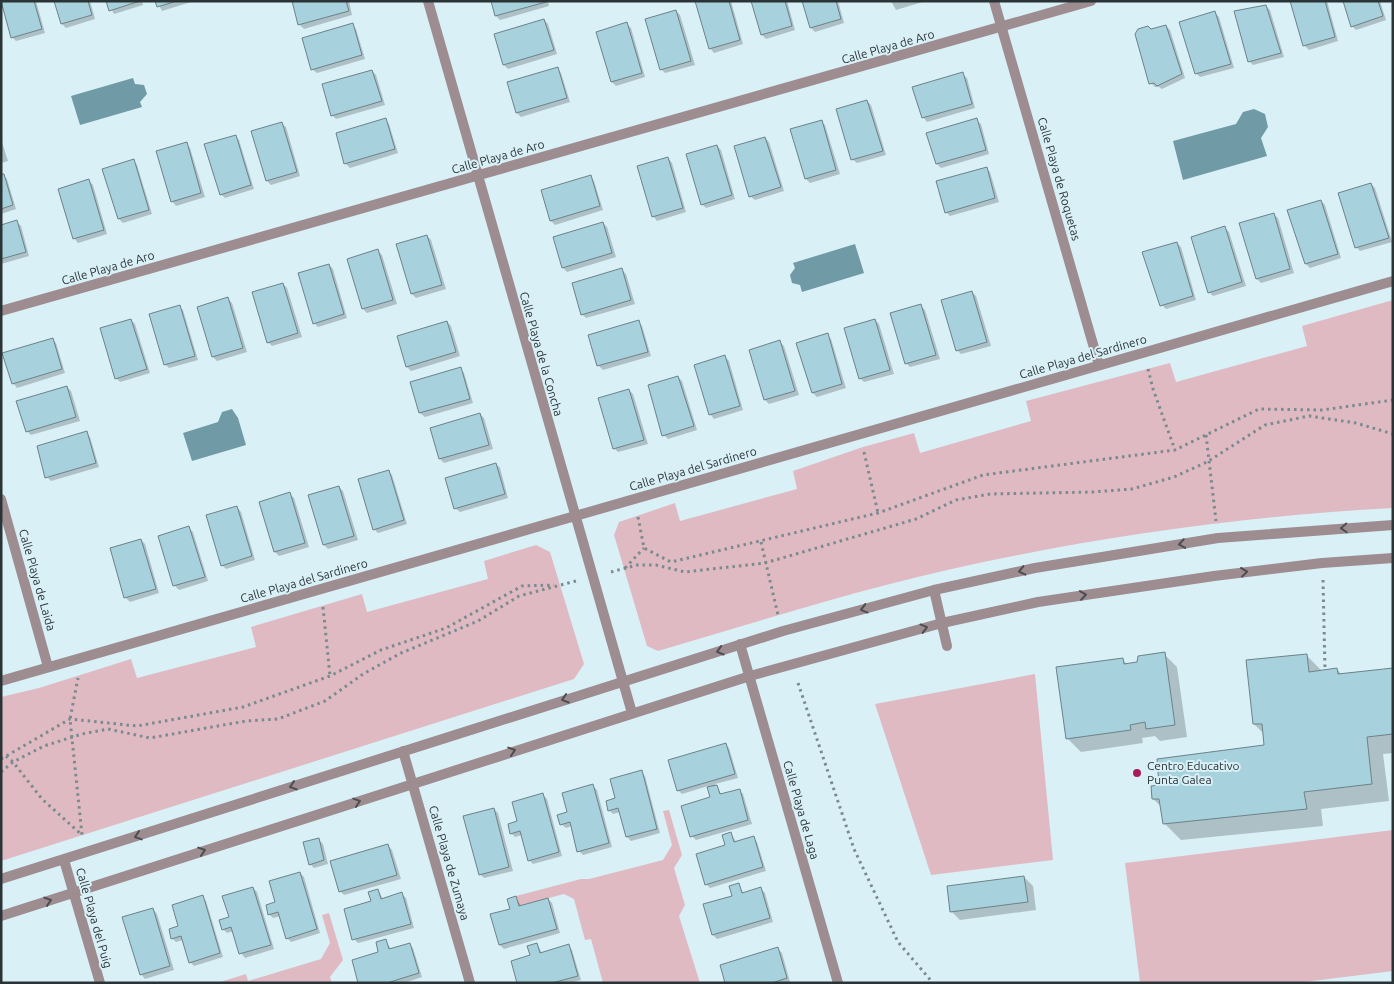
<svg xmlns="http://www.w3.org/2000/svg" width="1394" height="984" font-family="Ubuntu,sans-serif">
<rect width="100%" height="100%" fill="#d9f0f7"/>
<path fill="#e0bac3" d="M1393,300V508C1223,517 1051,543 886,585C809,605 734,629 658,651L647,646L614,535L619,522L675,503L680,521L797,489L793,471L863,447L914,433L920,453L1031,421L1026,401L1170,363L1176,382L1307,346L1302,326Z
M536,545L550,552L584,664L574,679L1,861V697L39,688L131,659L137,678L256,647L251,627L362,594L367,612L488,579L484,561Z
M1035,674L1053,860L931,875L875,704Z
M669,810L682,855L674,868L685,905L679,916L700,983H603L591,939L585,940L574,899L564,894L519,906L516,896L581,879H589L663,860L672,845L663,811Z
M1393,830V971L1296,983H1140L1125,863Z
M329,913L343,960L330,977L332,983H217L246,974L248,981L321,959L330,943L322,915Z"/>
<path fill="#709aa5" d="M133,78L135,84L144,85L147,94L140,102L142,107L80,125L71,96Z
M1254,109L1265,114L1268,127L1261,138L1267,156L1183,180L1173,141L1236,124L1243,112Z
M855,244L864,273L802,292L800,285L792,283L790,275L795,268L793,263Z
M232,409L238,418L246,445L192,461L183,433L218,422L222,412Z"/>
<path fill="#0003" d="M1,1H36L45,33L16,41L12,37Z
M55,1H90L95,19L66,28L62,24Z
M107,1H142L143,5L114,14Z
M157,1H191V2L162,11Z
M293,1H349L352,15L304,29L300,25Z
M492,1H548L549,6L500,20L496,16Z
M696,1H731L743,44L714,53L710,48Z
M752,1H787L795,30L766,39L762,35Z
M803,1H838L844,23L815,32L811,28Z
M891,1H926L896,10Z
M1291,1H1327L1338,41L1309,50L1305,46Z
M1344,1H1380L1386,20L1356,30L1352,26Z
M1266,6L1270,10L1284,57L1253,65L1249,61Z
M676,11L680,15L695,65L665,73L661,69Z
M1215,13L1219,17L1234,68L1200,77L1196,73Z
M544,20L548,24L557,54L508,69L504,65Z
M627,24L631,28L645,77L616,86L612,82L598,32Z
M352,25L356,29L365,59L317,73L312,69Z
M1166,26L1170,30L1185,78L1162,89L1159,87H1155L1151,83L1150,30Z
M557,69L561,73L570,102L521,117L517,113Z
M372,71L376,75L385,105L336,119L332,115Z
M962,74L967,78L975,108L927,122L923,117Z
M867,101L871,105L886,155L857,163L852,159Z
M385,120L389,124L398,153L350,168L346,164L337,134Z
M976,120L981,124L989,154L941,168L937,164Z
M821,121L825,125L840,174L810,183L806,179L792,130Z
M281,123L286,127L300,176L271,185L267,181L252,132Z
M235,136L239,140L254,189L225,198L221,194Z
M765,138L769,142L784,191L755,200L750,196Z
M1,139L8,161L1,163Z
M186,144L190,148L205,197L176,206L172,201Z
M717,146L721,150L735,199L706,208L702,204Z
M668,158L672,163L686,212L657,221L653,216Z
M133,161L137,165L152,214L123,223L119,219Z
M986,168L990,172L999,202L950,216L946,212Z
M3,175L7,179L16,209L1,214V176Z
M590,177L594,181L603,210L555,225L551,221Z
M89,181L93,185L107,234L78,243L74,238Z
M1371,184L1375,188L1392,242L1360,251L1356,247Z
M1321,201L1325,205L1341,258L1310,268L1306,264Z
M1273,214L1278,218L1294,273L1261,283L1257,279Z
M17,222L21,226L29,256L1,264V226Z
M603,223L607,227L616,257L567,272L563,268Z
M1225,228L1229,232L1246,286L1213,296L1209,292Z
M427,236L431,240L446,289L416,298L412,294Z
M1177,243L1181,247L1196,300L1166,309L1162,305Z
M378,251L382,255L397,304L367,313L363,309L349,259Z
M329,265L333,269L347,318L318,327L314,323Z
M622,270L626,274L635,304L586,318L582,314Z
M283,284L287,288L302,337L272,346L268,342Z
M972,292L976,296L991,346L961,354L957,350Z
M228,299L232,303L247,352L217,361L213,357L198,308Z
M179,306L183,310L198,360L169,368L165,364Z
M921,306L925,310L940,359L910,367L906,363Z
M131,320L135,324L150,373L120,382L116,378Z
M875,320L879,324L894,374L864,382L860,378Z
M447,322L451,326L460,356L411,371L407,367Z
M638,322L642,326L651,356L603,370L599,366L590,336Z
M827,335L831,339L846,388L817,397L813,393Z
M52,339L56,343L65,373L17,388L13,383Z
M780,342L784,346L799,395L769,404L765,400L750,351Z
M725,357L729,361L743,410L714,419L710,414Z
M460,369L464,373L473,403L425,417L420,413L412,383Z
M678,377L682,381L697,430L668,439L664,435Z
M67,387L71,391L80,421L31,435L27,431Z
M629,390L633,394L648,444L618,452L614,448Z
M480,414L484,418L493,449L444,463L440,459Z
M86,433L90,437L99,467L51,481L47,477Z
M496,464L500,468L508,498L460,512L455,508Z
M388,471L392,475L407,524L378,533L374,529Z
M339,487L343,491L358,540L328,549L324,545Z
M290,494L294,498L309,547L279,556L275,552L261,503Z
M237,507L241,512L255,560L226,569L222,565Z
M189,528L193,532L208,581L179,590L174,585Z
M141,540L145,544L159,593L130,602L126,598L111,549Z
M1164,654L1177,667L1187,737L1160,741L1155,736L1142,738L1143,743L1081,752L1068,739L1058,668L1122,659L1128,665Z
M1306,655L1322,671L1337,669L1342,675L1393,669V753L1383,754L1389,801L1321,809L1323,826L1181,840L1164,823L1162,807L1153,799L1161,786L1266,746L1264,734L1254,724Z
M725,744L729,748L738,778L715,784L722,795L739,790L743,794L752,824L696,840L692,836L712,798L708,786L682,794L678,790Z
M641,772L645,776L660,833L631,841L627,837L621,812L613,814L609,810Z
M593,786L597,790L612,847L583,855L579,851L572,826L566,828L561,824Z
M543,795L547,799L562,856L533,864L529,860L522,835L515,837L511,833Z
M494,809L498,813L513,871L484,878L480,874Z
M731,834L737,843L753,838L757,842L766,871L710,888L706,884Z
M319,840L323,844L328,864L314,868L310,864Z
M388,845L392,850L401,879L344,895L340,891Z
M300,873L304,877L320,933L291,942L287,938L281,916L273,918L269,914Z
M1024,877L1033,886L1036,910L960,920L951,911Z
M739,885L744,894L761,889L765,893L773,922L717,939L713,935L705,905L734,896Z
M253,888L257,892L274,949L245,958L241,953L234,931L227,933L223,929Z
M378,890L383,899L402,894L406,898L414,928L358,943L354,939Z
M202,897L206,901L223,957L194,966L190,962L183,940L176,942L172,938Z
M516,898L522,907L548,899L552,903L560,933L504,949L500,945Z
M153,909L157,914L174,970L145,979L141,974Z
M385,940L391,949L409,944L413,948L422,977L404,983H360Z
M537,944L542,953L568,946L572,950L581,980L569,983H518Z
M778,949L782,953L790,982L727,983Z"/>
<path fill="#a6d1dd" stroke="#6d8288" d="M1,1H34L42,29L11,38Z
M54,1H88L92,15L61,24Z
M106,1H140L109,11Z
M155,1H177L157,7Z
M292,1H346L349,11L298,25Z
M491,1H546V2L495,16Z
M695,1H729L740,40L709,49Z
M751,1H785L792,26L761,35Z
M802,1H836L841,19L810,28Z
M1290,1H1325L1335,37L1303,46Z
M1343,1H1378L1383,16L1351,27Z
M1266,5L1281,53L1248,62L1234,11Z
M676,10L691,61L660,70L645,19Z
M1215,11L1231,64L1195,74L1179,22Z
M544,19L554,50L503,65L494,34Z
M627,22L642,73L611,82L596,32Z
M353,23L362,55L311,70L302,38Z
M1166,25L1182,74L1157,86L1154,83L1149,84L1135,34L1138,29L1148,26L1151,29Z
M558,67L567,98L516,113L507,82Z
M372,70L382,101L331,116L322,84Z
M963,72L972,104L922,118L912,87Z
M867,100L883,151L851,160L836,109Z
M386,118L395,149L344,164L336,133Z
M977,118L986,150L936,164L926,133Z
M822,120L836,170L805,179L790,129Z
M282,122L297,172L266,181L251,131Z
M236,135L251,185L220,195L204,144Z
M765,137L781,187L749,197L734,146Z
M187,142L201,193L171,202L156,151Z
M717,145L732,195L701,205L686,154Z
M668,157L683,208L652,217L637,166Z
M134,159L149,210L118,219L102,169Z
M987,167L995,198L945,213L936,181Z
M1,174H4L13,205L1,209Z
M591,175L600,206L550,221L541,190Z
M89,179L104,230L73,239L58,189Z
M1371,183L1389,238L1355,248L1338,193Z
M1321,200L1338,254L1305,264L1287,210Z
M1274,213L1290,269L1256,279L1239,223Z
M17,220L26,252L1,259V225Z
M603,222L612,253L562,268L553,237Z
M1225,226L1242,282L1208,293L1191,237Z
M427,235L442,285L411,294L396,244Z
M1177,242L1193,296L1160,306L1142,252Z
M378,249L393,300L362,309L347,259Z
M329,264L344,314L313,324L298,273Z
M622,268L631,300L581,315L572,283Z
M283,283L298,333L267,343L252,292Z
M972,291L987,342L956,351L941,300Z
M228,297L243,348L212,357L197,307Z
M921,304L936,355L905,364L890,313Z
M180,305L195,356L164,365L149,314Z
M131,319L147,369L115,379L100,328Z
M875,319L890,370L859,379L844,328Z
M639,320L648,352L597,366L588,335Z
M447,321L456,352L406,367L397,336Z
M828,333L842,384L812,393L796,343Z
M53,338L62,369L12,384L2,353Z
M780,340L795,391L764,400L749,350Z
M725,355L740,406L709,415L694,365Z
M461,367L470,399L419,413L410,382Z
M678,376L694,426L662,436L648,385Z
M67,386L76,417L26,432L16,401Z
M629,389L644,440L613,449L598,398Z
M480,413L489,445L439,459L430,428Z
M87,431L96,463L45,478L37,446Z
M496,463L505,494L454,509L445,478Z
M389,470L404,520L373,530L358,479Z
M339,486L354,536L323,545L308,495Z
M290,492L305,543L274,552L259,502Z
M237,506L252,556L221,566L206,515Z
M189,526L205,577L173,586L158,536Z
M141,539L156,589L124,598L110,548Z
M1165,652L1175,725L1146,729L1145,722L1130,725L1131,730L1066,739L1056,667L1123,658L1124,664L1137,662L1138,656Z
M1307,654L1309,672L1337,668L1338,674L1393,668V734L1367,737L1372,784L1304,792L1307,809L1163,824L1159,799H1152L1151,786L1159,785L1157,759L1264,745L1262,724H1253L1246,660Z
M726,743L735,774L677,791L668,760Z
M642,770L657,829L626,837L618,808L608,811L606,801L615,798L610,779Z
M593,784L609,843L577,852L570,822L560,825L557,815L567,812L562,793Z
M717,785L720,794L740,789L748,820L690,837L681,806L710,797L707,787Z
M543,793L559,852L528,861L520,831L510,834L508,824L517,821L512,802Z
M494,808L509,867L479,875L463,816Z
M731,832L734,842L754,836L763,867L705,885L696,854L725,845L722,835Z
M319,838L324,860L309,865L303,842Z
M388,844L397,875L339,892L330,861Z
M300,872L317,929L286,939L278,912L268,915L266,905L275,902L269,881Z
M1024,876L1028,902L950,912L947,886Z
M739,883L742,893L761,887L770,918L712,935L703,904L732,896L729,886Z
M253,887L271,945L239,954L231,927L222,930L219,920L229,917L222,896Z
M378,889L381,899L402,892L411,924L352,940L344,909L371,901L368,892Z
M203,895L220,953L189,963L181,936L171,939L169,929L178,926L172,905Z
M516,896L519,906L548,898L557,929L499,945L490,914L510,909L507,899Z
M153,908L170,966L140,975L122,917Z
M386,939L389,949L410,943L419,973L387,983H358L352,960L378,952L376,942Z
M537,943L540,953L569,944L578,976L552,983H517L511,961L530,955L527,946Z
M778,947L787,978L772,983H725L720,965Z"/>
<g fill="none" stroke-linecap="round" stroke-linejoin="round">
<path stroke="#7a8a8f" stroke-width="3" stroke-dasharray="2.5 4" stroke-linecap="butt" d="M1148,369L1153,389L1175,450
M1206,435L1216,521
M864,452L878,513
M638,517L644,548L671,562L878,513L983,475L1175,450L1259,409L1322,410L1393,400
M761,542L778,615
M625,568L644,548
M611,572L637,565H656L685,572L765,563L916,519L956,500L990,494L1093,492L1132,489L1174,477L1207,462L1265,425L1309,416L1356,423L1393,434
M1323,580L1325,670
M323,607L330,676
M798,683L854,849L898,942L933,983
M6,756L13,762L42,799L82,835L70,719L78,678
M1,759L70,719L137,726L243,707L330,676L381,650L446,628L522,586L554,585
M1,772L13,762L44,746L82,734L108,729L150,738L246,721L278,719L325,701L363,674L401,653L478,621L519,596L576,581"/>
<path stroke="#9d8c90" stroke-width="10" d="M934,590L947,646"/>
<path stroke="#9d8c90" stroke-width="10" d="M428,1L632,713
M994,1L1099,365
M1,311L1091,1
M1,499L48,667
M740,644L838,983
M1,681L1393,281
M403,751L470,983
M64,860L100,983
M1,879L783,631L934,590L1035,568L1218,538L1393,525
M1,916L750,676L942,623L1038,602L1214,576L1322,563L1393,558"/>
</g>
<defs><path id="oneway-chevron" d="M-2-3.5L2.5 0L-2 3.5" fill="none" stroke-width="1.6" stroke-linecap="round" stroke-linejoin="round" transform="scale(1.25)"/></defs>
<g stroke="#4c4e51">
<use href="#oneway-chevron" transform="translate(1344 528) rotate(177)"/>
<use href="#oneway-chevron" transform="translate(1182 544) rotate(171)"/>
<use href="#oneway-chevron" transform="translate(1022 571) rotate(167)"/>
<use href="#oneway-chevron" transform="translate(1244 572) rotate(-7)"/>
<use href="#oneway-chevron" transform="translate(1083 595) rotate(-8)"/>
<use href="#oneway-chevron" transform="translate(864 609) rotate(165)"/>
<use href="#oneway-chevron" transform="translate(924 628) rotate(-15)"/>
<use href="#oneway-chevron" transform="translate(720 651) rotate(163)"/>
<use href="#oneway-chevron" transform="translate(565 699) rotate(163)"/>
<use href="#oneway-chevron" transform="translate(512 751) rotate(-18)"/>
<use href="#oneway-chevron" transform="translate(293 786) rotate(162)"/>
<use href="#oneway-chevron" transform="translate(357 802) rotate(-18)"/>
<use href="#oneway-chevron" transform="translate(138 836) rotate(162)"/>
<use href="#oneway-chevron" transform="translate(202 851) rotate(-18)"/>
<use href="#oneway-chevron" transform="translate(48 901) rotate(-18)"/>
</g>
<circle fill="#aa1a56" stroke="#d9f0f7" stroke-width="2" cx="1137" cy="773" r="5"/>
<g text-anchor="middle" stroke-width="4" stroke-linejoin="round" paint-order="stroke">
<g font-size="12" fill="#2a3336" stroke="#d9f0f7">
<text transform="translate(888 47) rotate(-16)" y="4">Calle Playa de Aro</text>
<text transform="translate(498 157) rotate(-16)" y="4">Calle Playa de Aro</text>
<text transform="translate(1059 179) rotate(74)" y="4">Calle Playa de Roquetas</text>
<text transform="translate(108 268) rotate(-16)" y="4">Calle Playa de Aro</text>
<text transform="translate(541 354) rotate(74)" y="4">Calle Playa de la Concha</text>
<text transform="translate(1083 357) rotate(-16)" y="4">Calle Playa del Sardinero</text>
<text transform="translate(693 469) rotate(-16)" y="4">Calle Playa del Sardinero</text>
<text transform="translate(37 580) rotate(74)" y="4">Calle Playa de Laida</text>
<text transform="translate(304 581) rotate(-16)" y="4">Calle Playa del Sardinero</text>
<text transform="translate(801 810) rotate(74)" y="4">Calle Playa de Laga</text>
<text transform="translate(449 863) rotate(74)" y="4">Calle Playa de Zumaya</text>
<text transform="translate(94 918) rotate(74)" y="4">Calle Playa del Puig</text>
</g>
<g font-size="12" fill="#2a3336" stroke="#d9f0f7" text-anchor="start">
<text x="1147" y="770">Centro Educativo<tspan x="1147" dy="14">Punta Galea</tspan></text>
</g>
</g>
<rect width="1394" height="984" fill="none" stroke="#2a3336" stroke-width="5"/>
</svg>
